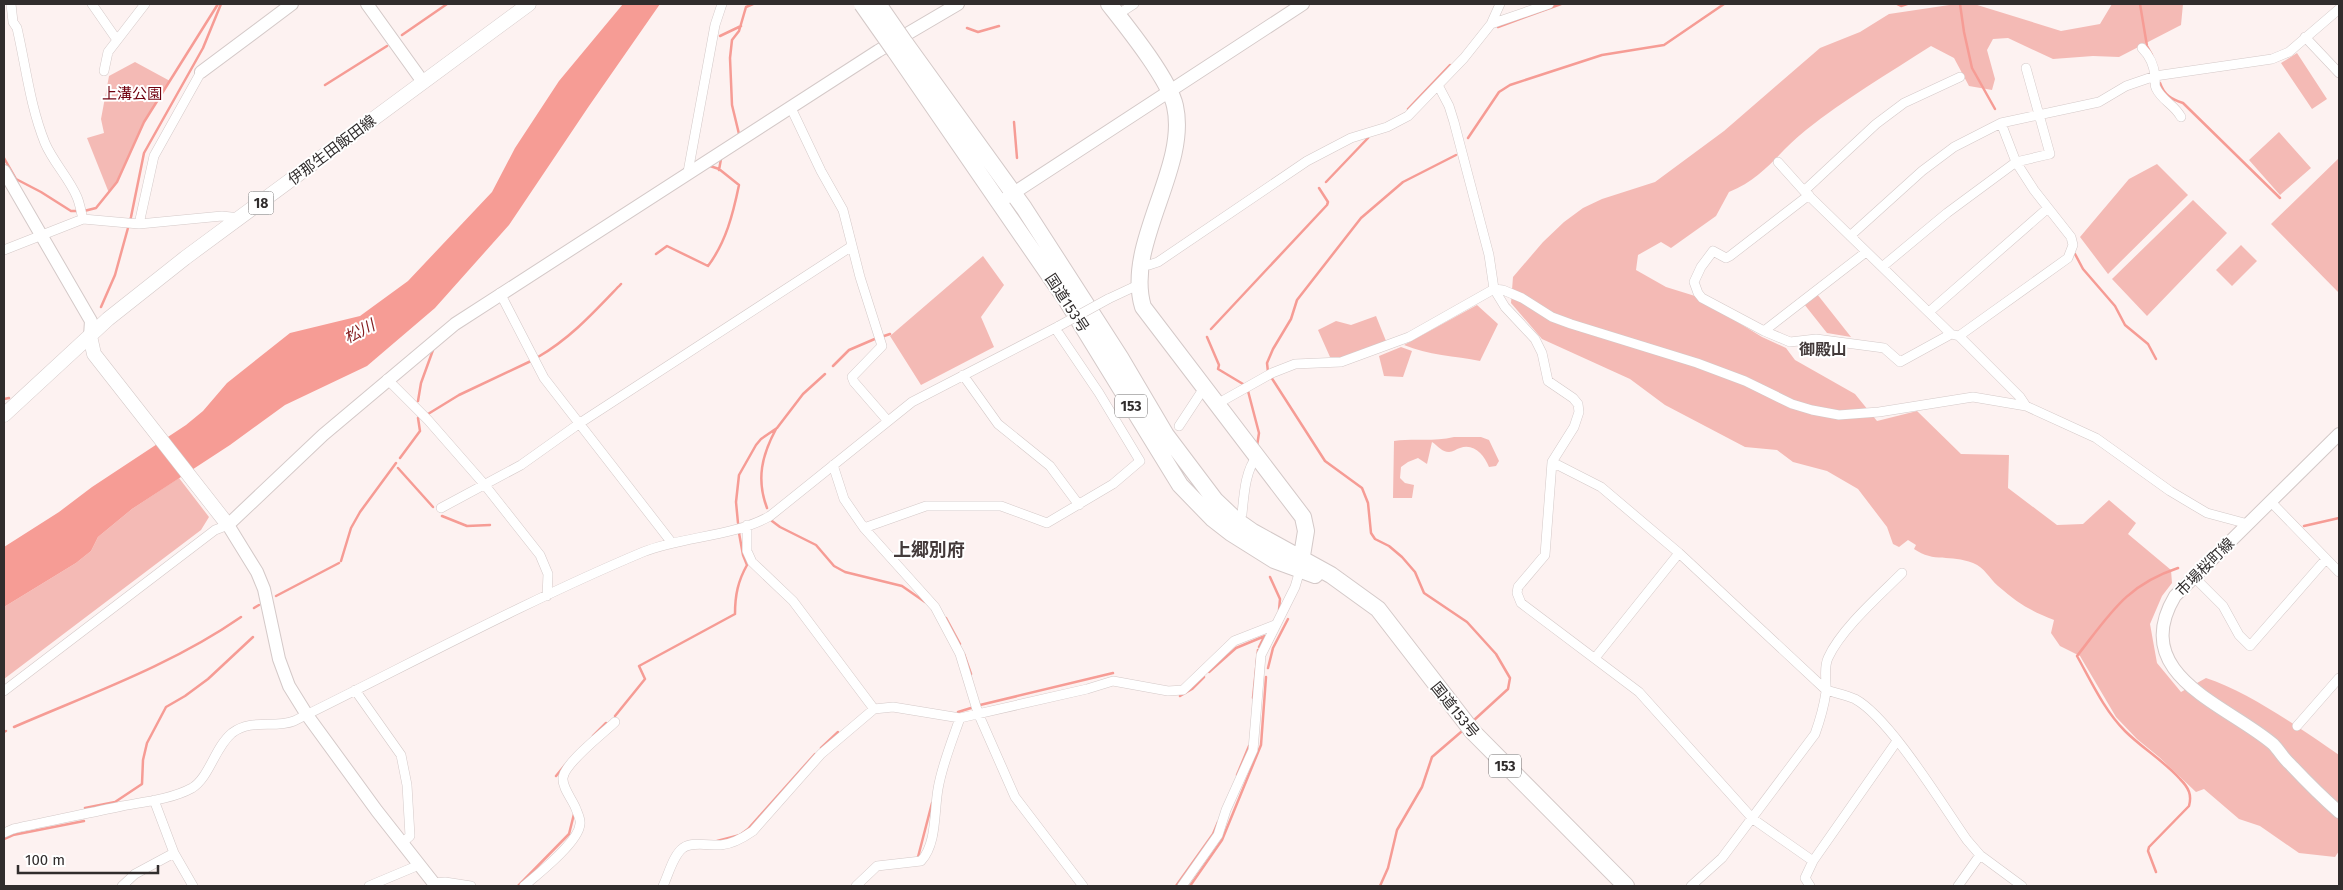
<svg xmlns="http://www.w3.org/2000/svg" width="2343" height="890" font-family="'Fira Sans','Noto Sans JP',sans-serif">
<rect width="100%" height="100%" fill="#fdf2f1"/>
<path fill="#f4bab5" d="M1956,4H1974L2061,31L2100,24L2112,4H2183L2181,25L2119,57L2093,56L2053,59L2008,38L1993,39L1987,50L1995,79L1992,90L1969,86L1954,58L1931,46C1889,73 1845,99 1806,130C1778,152 1765,177 1729,192L1716,216L1671,248L1661,242L1638,255L1636,270L1666,287L1695,296L1762,337L1786,348L1795,360L1855,394L1877,421L1917,411L1961,454L2009,455L2008,488L2057,525L2083,524L2109,500L2136,523L2128,534L2171,570L2172,583L2162,596L2150,624L2157,663L2181,692L2206,678C2249,692 2301,729 2339,755V851L2335,857L2299,853L2260,826L2239,819L2204,789L2196,792L2159,757L2137,739L2116,717L2080,656L2060,646L2051,633L2054,620C2029,610 2019,604 1998,586C1989,578 1985,568 1973,563C1950,554 1934,563 1914,549L1916,545L1908,540L1899,547L1893,544L1887,527L1858,489L1827,471L1793,462L1777,450L1745,447L1665,405L1630,379L1542,339L1511,303L1513,277L1543,242L1564,222L1583,208L1602,199L1655,182L1724,131L1820,48L1860,32L1889,14Z
M2297,53L2327,99L2312,109L2281,63Z
M135,62L170,81L144,122L117,182L109,193L87,138L104,133L101,119L109,76Z
M2279,132L2311,168L2280,195L2249,160Z
M2339,158V293L2271,224Z
M2157,164L2188,195L2108,274L2080,237L2129,179Z
M2193,200L2227,233L2147,316L2112,279Z
M2241,245L2257,261L2232,286L2216,270Z
M983,256L1004,285L981,317L994,347L921,385L890,336Z
M1817,294L1851,337L1827,333L1804,304Z
M1477,305L1498,324L1480,361C1456,356 1427,355 1404,345Z
M1376,316L1386,341L1342,357H1330L1318,330L1336,321L1351,325Z
M1401,347L1412,351L1403,377L1384,376L1379,356Z
M1454,437H1481L1489,440L1499,461L1496,466L1489,467C1484,455 1474,443 1460,448C1456,449 1453,452 1449,452C1442,452 1438,446 1432,442L1427,464L1418,458L1408,462L1401,467L1400,478L1405,483L1414,485L1412,498H1393L1394,441C1414,438 1434,442 1454,437Z
M179,478L209,517L201,530L4,679V607L76,563L91,551L98,537L132,509Z"/>
<path fill="#f69c95" d="M623,4H660L589,106L509,225L435,308L367,366L285,405L230,445L132,509L98,537L91,551L76,563L4,607V547L59,512L92,487L186,425L203,411L227,383L290,333L360,316L408,281L492,192L515,148L559,81Z"/>
<g fill="none" stroke-linecap="round" stroke-linejoin="round">
<path stroke="#f69c95" stroke-width="2.5" d="M1897,4L1901,6L1907,4
M1960,4L1964,32L1972,68L1995,109
M2140,4L2147,46L2152,55
M1498,27L1561,4
M967,28L978,32L999,26
M402,35L447,4
M720,36L741,26
M2160,83C2164,95 2171,99 2183,103L2280,198
M325,85L387,46
M1408,109L1450,65
M1014,122L1017,158
M739,134L732,105L730,58L732,40L739,31L746,7L753,4
M1468,138L1499,92L1510,85L1602,55L1664,45L1724,4
M4,158L16,179L41,192L71,211H78
M719,170L721,159
M1326,182L1368,138
M84,211L96,208L117,182L144,122L218,4
M656,254L667,246L708,266C726,242 733,214 739,185L719,169L710,166
M2075,254L2083,269L2115,306L2125,325L2148,344L2156,359
M101,307L115,275L131,217L144,153L203,48L221,4
M1211,329L1327,205L1328,202L1319,188
M884,336L890,334
M1207,337L1219,365L1218,369L1243,384
M538,357C571,338 595,311 621,284
M833,366L849,350L877,338
M1268,372L1267,363L1273,349L1291,319L1297,300L1361,218L1403,182L1456,155
M1271,377L1325,461L1362,488L1368,503L1371,533L1375,539L1389,546L1402,557L1415,572L1424,593L1467,622L1496,654L1510,678L1508,689L1473,721
M1248,391L1259,433L1257,446
M4,399L9,398
M418,401L421,383L433,350
M428,414L459,395L531,361
M400,458L420,431L418,418
M398,468L433,507
M767,508C756,479 762,455 776,429
M442,516L467,526L490,525
M772,521L780,527L816,545L834,566L845,572L902,586L925,602
M738,523L736,502L739,475L756,445L761,439L777,428L803,394L825,374
M2304,526L2339,518
M341,561L351,528L360,512L396,463
M1270,577L1280,599L1279,610
M276,596L339,563
M254,608L259,605
M946,618L960,644
M1259,647L1264,637
M964,654L971,674
M1268,668L1273,648L1288,619
M1209,672L1236,648L1265,636
M1180,696L1192,689L1204,677
M1253,698L1258,650
M980,705L1113,673
M958,712L971,708
M615,716L645,679L639,666L735,614C735,595 738,581 747,565L743,555L739,533
M14,727C90,694 172,665 241,617
M4,732L6,731
M593,736L606,723
M821,748L838,732
M1237,775L1249,746
M556,776L565,765
M85,808L115,802L142,784L143,760L147,743L166,707L185,696L208,679L253,637
M4,839L13,835L84,821
M717,841L740,835L748,829L815,754
M918,857L932,803
M2156,872L2148,851L2149,847L2189,806C2192,795 2189,788 2180,779C2164,761 2142,748 2125,731C2104,710 2091,681 2077,656C2110,614 2126,585 2178,568
M518,886L569,834L574,814
M1176,886L1213,834L1218,822
M1190,886L1222,840L1261,745L1266,677
M1380,886L1388,868L1397,830L1422,787L1432,757L1461,732"/>
<g stroke="#d4c9c8" stroke-width="10">
<path id="street" d="M11,4L13,22L17,28C26,67 30,106 45,143C53,162 69,178 77,197C80,204 81,212 83,219
M92,4L117,40
M1117,15L1134,4
M1491,24L1549,4
M2305,37L2339,73
M2142,48C2149,55 2154,66 2155,76C2156,81 2154,84 2156,88C2162,101 2174,104 2181,117
M104,71L108,52L145,4
M1438,85L1449,106L1454,122L1489,255L1494,289L1505,307L1535,339L1542,353L1548,381L1573,398L1578,404L1579,412L1574,427L1552,462L1545,555L1518,587L1517,593L1521,603L1639,692L1753,819L1813,861
M791,108L821,171L843,210L860,277L882,346L852,377L854,382L887,420
M2001,123L2099,102L2126,86L2155,76L2272,59L2289,52L2339,9
M1778,162L1804,191L1951,334L1959,336L2020,397L2026,406
M688,172L715,25L722,4
M1804,191L1876,124L1904,103L1960,77
M1809,195L1730,256L1726,258L1713,251L1701,267L1694,282L1698,293L1702,298L1764,331L1866,252
M139,224L154,156L201,72
M1850,236L1922,171L1954,147L2001,123L2016,162L2034,190L2071,237L2073,245L2068,258L1959,336
M4,250L83,219L139,224L222,216L240,218
M1142,263L1149,265L1158,262L1307,161L1351,138L1387,127L1408,116L1464,58L1491,24L1500,4
M1882,267L1947,213L2016,162L2050,154L2026,68
M500,293L544,378L672,543
M1108,299L1138,285
M1929,312L2048,208
M1764,331L1790,342L1816,339L1884,348L1900,362L1951,334
M963,375L998,424L1050,466L1079,505
M387,379L428,420L484,484L540,555L548,574L547,596
M1217,404L1272,373L1295,364L1341,362L1409,337L1494,289L1503,290L1522,298L1552,317L1571,324L1697,363L1745,381L1792,404L1812,410L1839,415L1879,412L1973,397L2026,406L2096,438L2170,491L2207,513L2248,524
M1179,426L1204,388
M1552,462L1601,487L1679,553
M833,465L844,499L864,528L935,607L960,654L978,713L1015,797L1083,886
M2271,502L2339,572
M441,508L521,465L580,423L852,246
M1242,514C1244,495 1245,471 1257,456
M747,525V551L752,562L793,601L874,709
M864,528L926,506H1001L1047,523L1113,484L1140,461L1099,393L1055,328
M2193,576L2223,606L2239,635L2250,646L2326,559
M1595,658L1679,553L1826,690C1836,693 1846,695 1855,699C1890,718 1943,806 1967,840L1980,855L2022,886
M355,690L401,755L407,785L410,836L402,843
M4,691L215,530L228,525
M2297,726L2339,678
M154,800L174,853L193,886
M4,833L13,829C49,821 85,814 122,806C144,802 172,799 192,788C209,778 215,747 232,733C252,718 274,729 294,721C410,664 524,602 643,552C683,536 733,537 770,516L912,402L1059,326
M433,883L445,882L471,886
M122,886L135,874L174,853
M369,886L419,865
M524,886C537,875 579,842 580,824C581,820 578,814 576,809C573,800 562,788 563,778C564,763 604,733 615,722
M663,886C668,876 673,855 683,848C692,841 710,846 721,845C733,844 743,838 753,831L821,754L874,709L893,707L960,718L1087,689L1113,681L1168,691L1183,690L1234,641L1275,625
M856,886L877,866L921,861C937,844 934,811 938,789C942,765 952,741 960,718
M1182,886L1218,835L1226,810L1253,750L1261,655L1295,587L1300,570
M1691,886L1722,858L1815,734C1820,720 1824,706 1826,692C1827,681 1823,669 1828,658C1841,629 1880,595 1902,573
M1810,886L1805,878L1813,861L1897,741
M1958,886L1980,855"/>
</g>
<g stroke="#d4c9c8" stroke-width="14">
<path id="secondary" d="M367,4L423,82
M201,72L292,4
M4,171L91,321L90,336
M1006,198L1303,4
M2339,434L2175,596C2128,675 2226,704 2273,744C2279,750 2283,758 2290,764C2306,781 2322,797 2339,812
M436,886L377,811L307,715L289,686L279,659L264,589L257,572L228,525L323,435L455,324L878,51L958,4"/>
</g>
<g stroke="#d4c9c8" stroke-width="15">
<path id="primary" d="M90,336L94,354L228,525
M4,415L108,319L185,258L529,4"/>
</g>
<g stroke="#d4c9c8" stroke-width="18">
<path id="highway" d="M1109,4C1127,27 1169,79 1175,106C1189,168 1124,244 1143,307L1303,517L1306,531L1300,568
M905,43L1024,208L1120,357L1166,435L1215,500L1236,520L1253,532L1331,575L1378,609L1473,732L1626,886
M895,51L1067,301L1180,485L1213,519L1231,533L1274,560L1315,575"/>
</g>
<use href="#street" stroke="#fff" stroke-width="9"/>
<use href="#secondary" stroke="#fff" stroke-width="12"/>
<use href="#primary" stroke="#fff" stroke-width="14"/>
<use href="#highway" stroke="#fff" stroke-width="16"/>
<g stroke="#d4c9c8" stroke-width="10" stroke-linecap="butt">
<path id="street-bridge" d="M1059,326L1108,299"/>
</g>
<g stroke="#d4c9c8" stroke-width="18" stroke-linecap="butt">
<path id="highway-bridge" d="M862,4L895,51
M878,4L905,43"/>
</g>
<use href="#street-bridge" stroke="#fff" stroke-width="9"/>
<use href="#highway-bridge" stroke="#fff" stroke-width="16"/>
</g>
<g text-anchor="middle" stroke-width="4" stroke-linejoin="round" paint-order="stroke">
<g fill="#fff" stroke="#6f6c6c" stroke-width="1">
<rect x="248.5" y="191.5" width="25" height="23" rx="4"/>
<rect x="1115" y="394.5" width="32" height="23" rx="4"/>
<rect x="1489" y="754.5" width="32" height="23" rx="4"/>
</g>
<g font-size="14" font-weight="bold" fill="#312d2d">
<text x="261" y="208">18</text>
<text x="1131" y="411">153</text>
<text x="1505" y="771">153</text>
</g>
<g font-size="15" fill="#6f010e" stroke="#fff">
<text x="132" y="99">上溝公園</text>
</g>
<g font-size="15" fill="#312d2d" stroke="#fff">
<text transform="translate(332 150) rotate(-37)" y="5">伊那生田飯田線</text>
<text transform="translate(1067 303) rotate(57)" y="5">国道153号</text>
<text transform="translate(2205 567) rotate(-45)" y="5">市場桜町線</text>
<text transform="translate(1455 710) rotate(51)" y="5">国道153号</text>
</g>
<g font-size="16" font-style="italic" fill="#841d1f" stroke="#fff">
<text transform="translate(359 331) rotate(-27)" y="6">松川</text>
</g>
<g font-size="16" font-weight="bold" fill="#433a3a" stroke="#fff">
<text x="1823" y="355">御殿山</text>
</g>
<g font-size="18" font-weight="bold" fill="#433a3a" stroke="#fff">
<text x="929" y="556">上郷別府</text>
</g>
</g>
<rect width="2343" height="890" fill="none" stroke="#312d2d" stroke-width="10"/>
<path d="M18 865v8h140v-8" fill="none" stroke="#312d2d" stroke-width="2.5"/>
<text x="25" y="865" font-size="15" fill="#312d2d" stroke="#ffffff" stroke-width="4" paint-order="stroke">100 m</text>
</svg>
